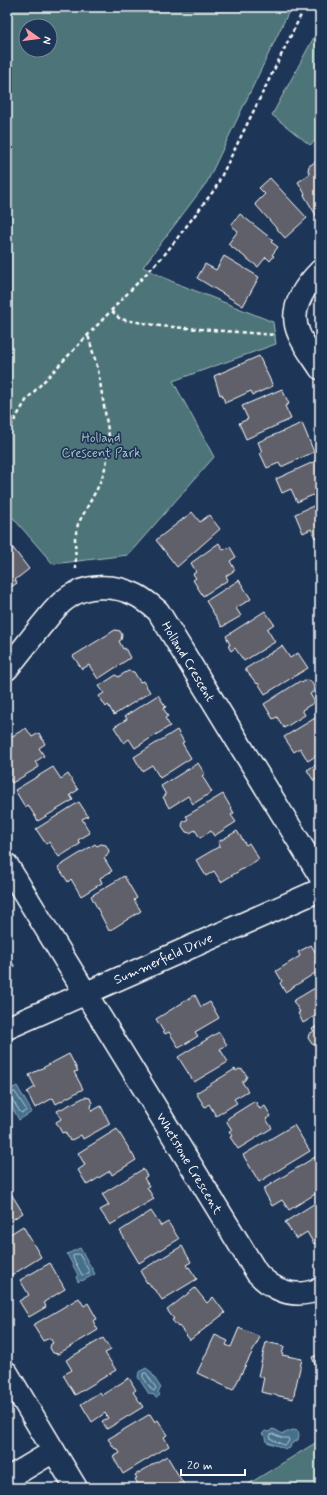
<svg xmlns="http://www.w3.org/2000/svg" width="327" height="1495" font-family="Mynerve,sans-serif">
<rect width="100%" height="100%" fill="#1d3557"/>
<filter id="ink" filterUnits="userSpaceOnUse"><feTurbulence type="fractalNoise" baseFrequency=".025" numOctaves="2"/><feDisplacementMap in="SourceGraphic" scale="8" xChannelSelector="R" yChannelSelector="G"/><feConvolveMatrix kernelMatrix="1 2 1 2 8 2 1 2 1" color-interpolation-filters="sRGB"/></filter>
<g filter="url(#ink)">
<path fill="#4d7579" stroke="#a6babc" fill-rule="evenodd" d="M7,7H291L207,182L143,267L171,281L273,322L276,344L173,381L214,457L128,555L53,564L7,511ZM26,26H50V50H26Z
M320,26V137L310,145L272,115Z
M320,1440V1488H242Z"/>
<path fill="#456f8c" stroke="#8fa9ba" d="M17,1086L32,1112L19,1120L7,1098V1091Z
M80,1248L95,1274L82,1281L81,1280L78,1282L76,1277L78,1275L67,1254Z
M146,1368L150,1371L161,1388L158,1392L160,1395L156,1398L154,1395L149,1394L138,1377L139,1372Z
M272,1429L276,1430L282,1434L293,1430L298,1431L299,1435L298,1440L291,1444L290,1448L286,1449L267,1442L266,1437L262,1434L265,1431L269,1432Z"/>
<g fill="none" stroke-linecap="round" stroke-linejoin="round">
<path stroke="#b5c5d1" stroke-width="1" d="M15,1092L26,1109V1111L22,1113L20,1112L10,1096V1094Z
M77,1254H79L89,1271V1273L84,1275H82L73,1258V1256Z
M146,1373L156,1388L154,1391L152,1390L143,1377V1374Z
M273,1434L282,1438H288L289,1440L287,1444L284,1445L271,1439L270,1436Z"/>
</g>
<path fill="#61606b" stroke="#fff" d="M315,162L320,164V216L317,217L304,195L305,194L298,182L310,174L308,171L309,166Z
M270,178L307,218L285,238L255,204L265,194L259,188Z
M240,214L273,240L271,242L278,247L272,255L274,256L270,261L266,257L258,267L228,244L238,231L231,225Z
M224,256L259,277L243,306L197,278L205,264L216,270Z
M259,356L273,386L253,395L251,391L225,403L222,394L220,395L214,376Z
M282,389L289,404L285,406L291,419L246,439L239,423L248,419L242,406Z
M302,423L314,452L281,467L279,463L267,468L260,453L262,452L258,442Z
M320,459V492L297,502L291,489L282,493L276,479Z
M320,503V535L315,538L311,529L303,533L295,514Z
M192,512L200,522L209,515L220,529L177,567L156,540Z
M219,543L223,550L230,547L236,557L230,561L235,570L226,576L228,580L203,596L193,580L196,578L193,574L196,572L191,563Z
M320,544V554L316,546Z
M13,548L29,569L15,580L17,583L7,590V549L9,552Z
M239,580L251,599L236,608L241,616L222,627L206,601Z
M265,611L274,624L267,629L275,642L244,661L235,648L231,651L228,646L230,645L226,636Z
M115,630L120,631L122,635L121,640L119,641L123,649L125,648L130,658L98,679L89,665L82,669L73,656Z
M282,646L290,658L298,653L308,668L265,694L258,683L257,684L245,669Z
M128,671L134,672L140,682L143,681L150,692L114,715L108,705L106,707L99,696L104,693L99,686L116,675L118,677Z
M306,680L311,681L314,687L313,692L310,694L315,702L302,710L305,715L284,728L277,717L273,719L264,704L300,681L302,683Z
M158,695L166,707L163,708L168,716L165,718L170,726L135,748L129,739L124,743L114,727L127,719L125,716Z
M320,715V753L308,761L300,748L294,752L284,737Z
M26,728L32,737L39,733L45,744L39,748L44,756L35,762L39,767L12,783L7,774V741L10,739L9,738Z
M177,730L184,742L182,743L191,758L160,778L152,765L142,771L134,757Z
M320,762V785L316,779L314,781L307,770Z
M198,763L205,774L202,776L212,792L193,804L188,796L169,808L163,797L166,795L161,786Z
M53,767L61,779L68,774L78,790L70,795L73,800L38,821L28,805L25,807L15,790Z
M223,794L234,813L231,815L236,822L214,836L211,831L200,838L195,830L190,833L186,832L182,826L183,822L188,819L186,816Z
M79,802L88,816L82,819L90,833L78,840L80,844L59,857L49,842L46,844L36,829Z
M237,831L246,845L249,843L259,859L221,882L214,871L206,876L196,860L220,846L218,842Z
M95,844L97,846L101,844L106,845L109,851L107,856L104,858L112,871L100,878L102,883L81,896L71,879L68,882L58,867Z
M124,876L137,898L134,900L141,911L109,931L91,896Z
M311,945L319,958L315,962L320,970L285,992L280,983L282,981L276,971L300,956L298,952Z
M8,956L15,967L7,972V957Z
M320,985V1013L303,1023L298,1013L300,1012L293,1001Z
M195,995L201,1007L210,1002L219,1018L195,1032L198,1036L179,1048L169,1032L165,1034L156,1019Z
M320,1024V1042L315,1045L312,1044L308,1038L309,1034L314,1031L312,1029Z
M219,1032L227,1045L220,1049L228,1062L194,1082L178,1057Z
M69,1054L78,1071L74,1072L83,1089L56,1104L53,1098L35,1108L27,1092L35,1087L29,1075Z
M235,1069L236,1071L239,1069L243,1070L247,1076L245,1080L242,1082L248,1091L234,1099L237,1103L216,1116L209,1104L205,1107L196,1093Z
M85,1097L90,1098L92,1103L91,1108L92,1111L101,1106L110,1124L83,1139L81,1135L70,1141L65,1132L62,1133L56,1122L61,1119L57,1111Z
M255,1101L260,1109L265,1106L271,1116L266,1119L272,1128L238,1149L230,1137L232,1136L229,1131L232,1130L227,1122L228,1118Z
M294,1125L310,1151L259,1182L243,1155Z
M117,1129L136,1160L112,1175L110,1171L87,1185L78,1170L85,1165L78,1153Z
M315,1157L320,1165V1175L316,1177L320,1185V1191L289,1210L282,1200L272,1206L263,1189Z
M143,1169L147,1176L144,1178L149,1186L147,1187L154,1199L110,1225L100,1210L109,1205L102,1194Z
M7,1187L23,1213L7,1223Z
M320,1200V1240L314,1244L307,1232L296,1239L285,1222Z
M151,1211L161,1226L168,1222L179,1239L139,1263L120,1231Z
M23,1226L41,1257L7,1278V1236Z
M182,1246L191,1262L186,1265L188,1268L189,1267L197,1279L162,1300L156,1291L153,1289L148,1282L147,1283L140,1271Z
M50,1263L65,1289L44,1302L46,1307L29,1317L19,1301L29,1295L20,1280Z
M195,1288L207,1303L213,1297L225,1313L190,1340L179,1326L178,1327L172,1320L174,1319L167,1310Z
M79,1298L84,1306L88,1303L97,1319L93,1321L98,1330L58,1354L53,1353L50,1348L51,1344L53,1343L50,1338L43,1341L33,1325Z
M239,1328L260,1337L233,1390L197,1373L215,1335L228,1341L226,1345L231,1347Z
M103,1338L111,1350L105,1353L116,1370L75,1395L63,1375L72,1370L66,1360Z
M266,1342L284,1346L282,1355L302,1359L293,1399L261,1392L264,1377L258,1376Z
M320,1354V1379L312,1357Z
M129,1378L136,1390L133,1392L143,1407L107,1429L102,1421L108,1418L105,1413L92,1422L81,1404L100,1392L102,1395Z
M150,1414L155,1422L158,1420L167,1435L164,1437L169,1446L123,1474L113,1457L120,1453L117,1448L115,1449L108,1439Z
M167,1456L186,1488H144L141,1484L139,1486L135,1479L137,1478L135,1475Z"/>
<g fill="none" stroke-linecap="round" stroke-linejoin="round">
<g stroke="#fff" stroke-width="25">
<path id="minor" d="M320,271C304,287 288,310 299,334C304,346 313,357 320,368
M7,669C18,655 30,640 41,626C49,617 56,606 66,599C85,584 114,584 136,595C144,599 151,605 158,611L320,876
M7,865L257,1273C275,1292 295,1299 320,1289
M7,1028L320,890
M7,1373L76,1488
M7,1479L54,1451"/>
</g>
<path stroke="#fff" stroke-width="2.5" stroke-dasharray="4 3" stroke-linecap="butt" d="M112,311L120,319L160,326L276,335
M7,433L27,399L165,254L215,189L305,7
M76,569L75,538L78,524L97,489L102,478L106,465L110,442L98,370L88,335"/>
<use href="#minor" stroke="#1d3557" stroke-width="22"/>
</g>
</g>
<g text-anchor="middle" stroke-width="3.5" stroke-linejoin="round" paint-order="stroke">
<g font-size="13" fill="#afc1c3" stroke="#1d3557">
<text x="101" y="442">Holland<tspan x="101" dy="15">Crescent Park</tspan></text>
</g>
<g font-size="13" fill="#fff" stroke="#1d3557">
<text transform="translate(189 661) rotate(59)" y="5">Holland Crescent</text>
<text transform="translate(163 958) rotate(-24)" y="5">Summerfield Drive</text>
<text transform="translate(190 1163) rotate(59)" y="5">Whetstone Crescent</text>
</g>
</g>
<rect width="327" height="1495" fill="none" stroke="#1d3557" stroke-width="24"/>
<rect x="12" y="12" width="303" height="1471" fill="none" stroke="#fff" stroke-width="1.5" filter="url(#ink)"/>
<g transform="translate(38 38) rotate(104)"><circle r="19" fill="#1d3557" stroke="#77869a"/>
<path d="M0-3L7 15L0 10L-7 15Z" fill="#ff9aa2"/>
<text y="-6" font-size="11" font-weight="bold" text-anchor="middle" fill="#ffffff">N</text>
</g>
<path d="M181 1469v6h64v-6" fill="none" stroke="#ffffff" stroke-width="2"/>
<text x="187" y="1469" font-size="12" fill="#ffffff" stroke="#1d3557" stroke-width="3" paint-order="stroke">20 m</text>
</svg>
